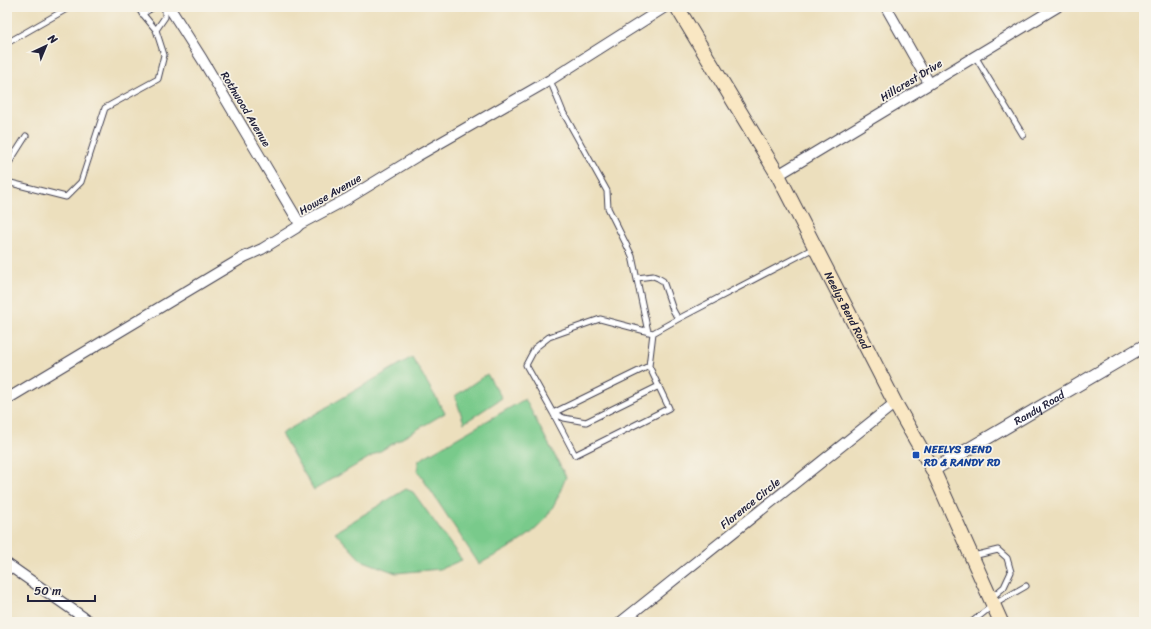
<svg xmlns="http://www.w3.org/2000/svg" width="1151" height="629" font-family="Sriracha,sans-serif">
<rect width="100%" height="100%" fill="#f7f3e8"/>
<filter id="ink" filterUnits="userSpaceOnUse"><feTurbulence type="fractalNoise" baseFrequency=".025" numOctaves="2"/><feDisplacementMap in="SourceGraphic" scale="8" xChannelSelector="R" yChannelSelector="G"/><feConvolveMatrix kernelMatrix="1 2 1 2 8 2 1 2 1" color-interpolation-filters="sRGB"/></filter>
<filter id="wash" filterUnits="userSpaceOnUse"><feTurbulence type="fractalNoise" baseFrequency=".012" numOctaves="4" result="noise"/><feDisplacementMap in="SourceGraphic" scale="16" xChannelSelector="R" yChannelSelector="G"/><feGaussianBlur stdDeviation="0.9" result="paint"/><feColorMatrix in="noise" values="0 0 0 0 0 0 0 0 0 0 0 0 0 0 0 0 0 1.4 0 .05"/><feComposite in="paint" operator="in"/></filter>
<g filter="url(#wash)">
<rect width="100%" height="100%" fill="#ecdfbd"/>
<path fill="#79ca8b" stroke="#4e7663" d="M412,357L445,413L314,490L281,434Z
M487,374L502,398L464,423L455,396Z
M525,399L566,477C560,491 555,506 545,519C530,539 501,552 479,564L417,470L419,460Z
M406,489L413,492L462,560L440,569L396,573L361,560L335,532Z"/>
</g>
<g filter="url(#ink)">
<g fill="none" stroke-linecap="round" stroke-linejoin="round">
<g stroke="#403e4e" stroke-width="7">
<path id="service" d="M142,14L154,7
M156,30L165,17V7
M7,43L70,7
M975,56L1023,135
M550,80L563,112L607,191L608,208L632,256L648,332
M7,166L26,136
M7,182L66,197L81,182L105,108L158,79L164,55L156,30L137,7
M637,278L653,276L658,278L663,281L673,310L678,319
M653,333L600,319L549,337L535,348L526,365L553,413L575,455L669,408L649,366L653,333L678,319L814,248
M553,413L564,418L586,422L659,386
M553,413L649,366
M973,556L998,550L1007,558L1011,572L1004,587L991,598
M972,622L993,605L1026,586"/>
</g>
<g stroke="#403e4e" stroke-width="12">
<path id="minor" d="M169,7L202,59L300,224
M886,7L929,83
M778,175L1057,7
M7,399L244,257L262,249L296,228L300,224L347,199L419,155L550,80L665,7
M7,564L90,622
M621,622L895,403"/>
</g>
<g stroke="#403e4e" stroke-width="14">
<g id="tertiary">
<path id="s1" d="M933,470L1144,346"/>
</g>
</g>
<g stroke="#403e4e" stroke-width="16">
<g id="secondary">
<path id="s2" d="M677,7L778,175L895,403L933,470L1001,622"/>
</g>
</g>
<use href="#service" stroke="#fff" stroke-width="5"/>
<use href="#minor" stroke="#fff" stroke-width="10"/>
<use href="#tertiary" stroke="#fff" stroke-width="12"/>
<use href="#secondary" stroke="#f9e7c3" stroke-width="14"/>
</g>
</g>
<rect fill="#1a4fb4" stroke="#f7f3e8" stroke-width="1.5" x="912" y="451" width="8" height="8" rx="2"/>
<g text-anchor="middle" stroke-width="3.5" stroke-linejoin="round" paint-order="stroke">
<g font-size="11" fill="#22223b" stroke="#f7f3e8">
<text transform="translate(911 80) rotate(-31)" y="4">Hillcrest Drive</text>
<text transform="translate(246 109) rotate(59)" y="4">Rothwood Avenue</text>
<text transform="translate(330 194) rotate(-30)" y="4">Howse Avenue</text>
<text dy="4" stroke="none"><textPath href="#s2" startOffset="348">Neelys Bend Road</textPath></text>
<text dy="4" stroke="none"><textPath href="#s1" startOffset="123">Randy Road</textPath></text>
<text transform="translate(750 503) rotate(-39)" y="4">Florence Circle</text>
</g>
<g font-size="11" font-weight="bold" fill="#164399" stroke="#f7f3e8" text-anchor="start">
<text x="924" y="453">NEELYS BEND<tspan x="924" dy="13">RD &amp; RANDY RD</tspan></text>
</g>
</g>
<rect width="1151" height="629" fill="none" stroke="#f7f3e8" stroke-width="24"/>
<g transform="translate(46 46) rotate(44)" stroke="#f7f3e8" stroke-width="3" paint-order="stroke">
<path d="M0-3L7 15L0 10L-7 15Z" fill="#22223b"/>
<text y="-6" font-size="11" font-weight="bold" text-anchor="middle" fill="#22223b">N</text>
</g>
<path d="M28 595v6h67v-6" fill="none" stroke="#22223b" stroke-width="2"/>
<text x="34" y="595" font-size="12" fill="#22223b" stroke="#f7f3e8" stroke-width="3" paint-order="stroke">50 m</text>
</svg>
